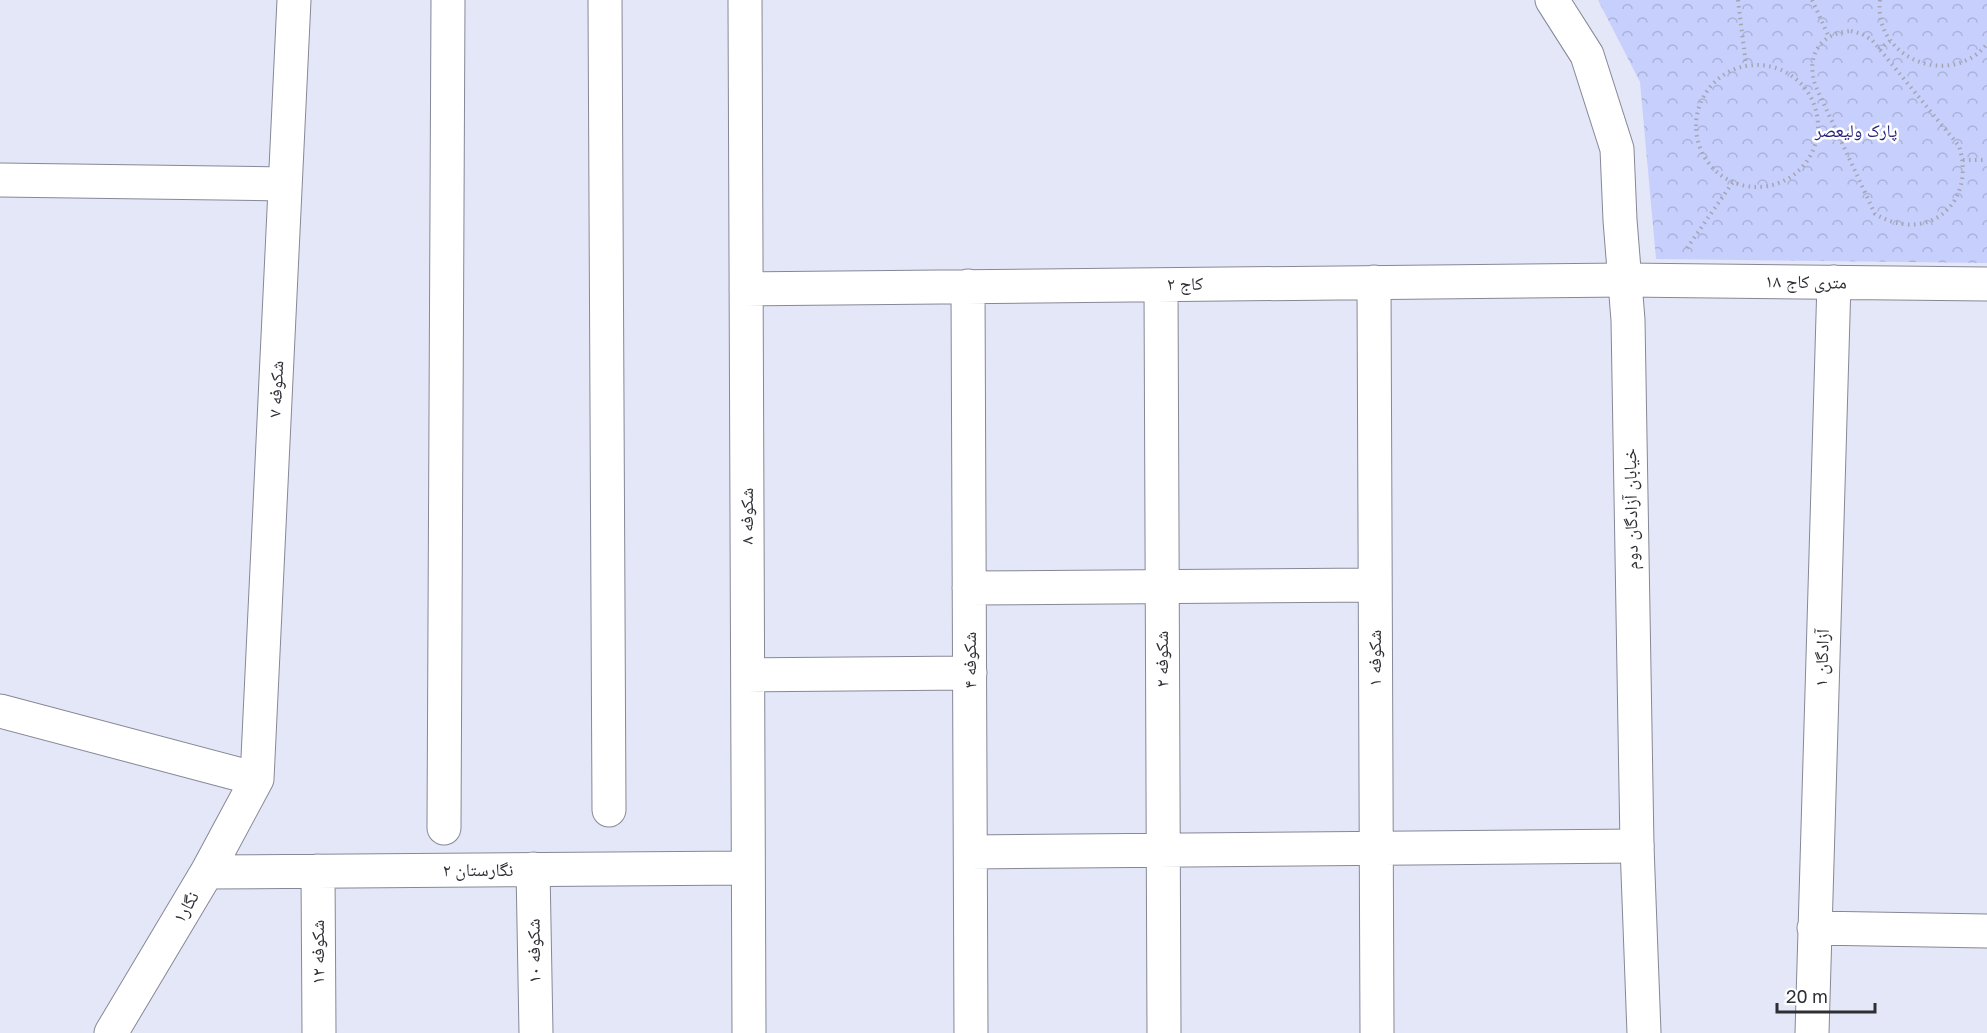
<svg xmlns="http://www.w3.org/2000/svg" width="1987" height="1033" font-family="'Golos Text','Noto Naskh Arabic',sans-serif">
<defs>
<pattern id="forest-crowns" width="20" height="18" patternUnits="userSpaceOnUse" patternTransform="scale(1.5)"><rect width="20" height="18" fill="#c7cffd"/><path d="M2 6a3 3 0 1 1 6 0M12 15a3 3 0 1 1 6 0" fill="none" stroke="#abb2d9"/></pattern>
</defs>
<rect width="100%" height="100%" fill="#e4e7f7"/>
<path fill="url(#forest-crowns)" d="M1598,0H1987V263L1656,259L1640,82Z"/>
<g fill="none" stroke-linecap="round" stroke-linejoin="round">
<g stroke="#868897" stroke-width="35">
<path id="minor" d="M605,0L609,810
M745,0L749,1033
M0,180L285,184
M1374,282L1377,1033
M1161,285L1164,1033
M968,286L971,1033
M746,289L1625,280L1987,284
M969,588L1375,585
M748,675L970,673
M0,711L257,779
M444,828L448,0
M971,852L1637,846
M533,869L536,1033
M318,871L319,1033
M207,872L748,868
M1814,928L1987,931
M111,1033L207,872L257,779L294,0
M1812,1033L1834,282"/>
</g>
<g stroke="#868897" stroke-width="35">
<path id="tertiary" d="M1552,0L1587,55L1617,149L1620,220L1628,320L1637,846L1644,1033"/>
</g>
<path stroke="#a3a6b2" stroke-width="4" stroke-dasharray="1.5 4.5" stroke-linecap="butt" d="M1738,0L1746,65
M1812,0L1829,37
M1880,0C1873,59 1951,89 1987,44
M1851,31L1862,34L1872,40L1959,146C1977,203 1928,245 1875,214L1816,87C1805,57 1819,33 1851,31Z
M1879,49L1890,41
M1696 126a61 61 0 1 1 122 0a61 61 0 1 1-122 0Z
M1963,160H1987
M1687,248L1733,182"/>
<use href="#minor" stroke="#fff" stroke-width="33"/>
<use href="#tertiary" stroke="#fff" stroke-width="33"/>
</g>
<g text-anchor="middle" stroke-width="5" stroke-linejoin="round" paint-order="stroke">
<g font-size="18" fill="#27217a" stroke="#fff">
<text x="1856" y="137">پارک ولیعصر</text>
</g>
<g font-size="18" fill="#2e2f35" stroke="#fff">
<text transform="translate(1806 282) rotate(1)" y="6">۱۸ متری کاج</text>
<text transform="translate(1185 284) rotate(-1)" y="6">کاج ۲</text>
<text transform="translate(276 389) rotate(-87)" y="6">شکوفه ۷</text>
<text transform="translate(1631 509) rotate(-91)" y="6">خیابان آزادگان دوم</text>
<text transform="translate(747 516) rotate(-90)" y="6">شکوفه ۸</text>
<text transform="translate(1375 658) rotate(-90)" y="6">شکوفه ۱</text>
<text transform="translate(1822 658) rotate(-88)" y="6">آزادگان ۱</text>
<text transform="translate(1162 659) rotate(-90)" y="6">شکوفه ۲</text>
<text transform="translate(970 660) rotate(-90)" y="6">شکوفه ۴</text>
<text x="478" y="876">نگارستان ۲</text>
<text transform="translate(186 907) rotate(-59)" y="6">نگار۱</text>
<text transform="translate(534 951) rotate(-91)" y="6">شکوفه ۱۰</text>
<text transform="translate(318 952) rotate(-90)" y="6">شکوفه ۱۲</text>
</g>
</g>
<path d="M1777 1003v9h98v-9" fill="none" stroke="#2e2f35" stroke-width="3"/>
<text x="1786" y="1003" font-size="18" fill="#2e2f35" stroke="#ffffff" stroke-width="4.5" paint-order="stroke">20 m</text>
</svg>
